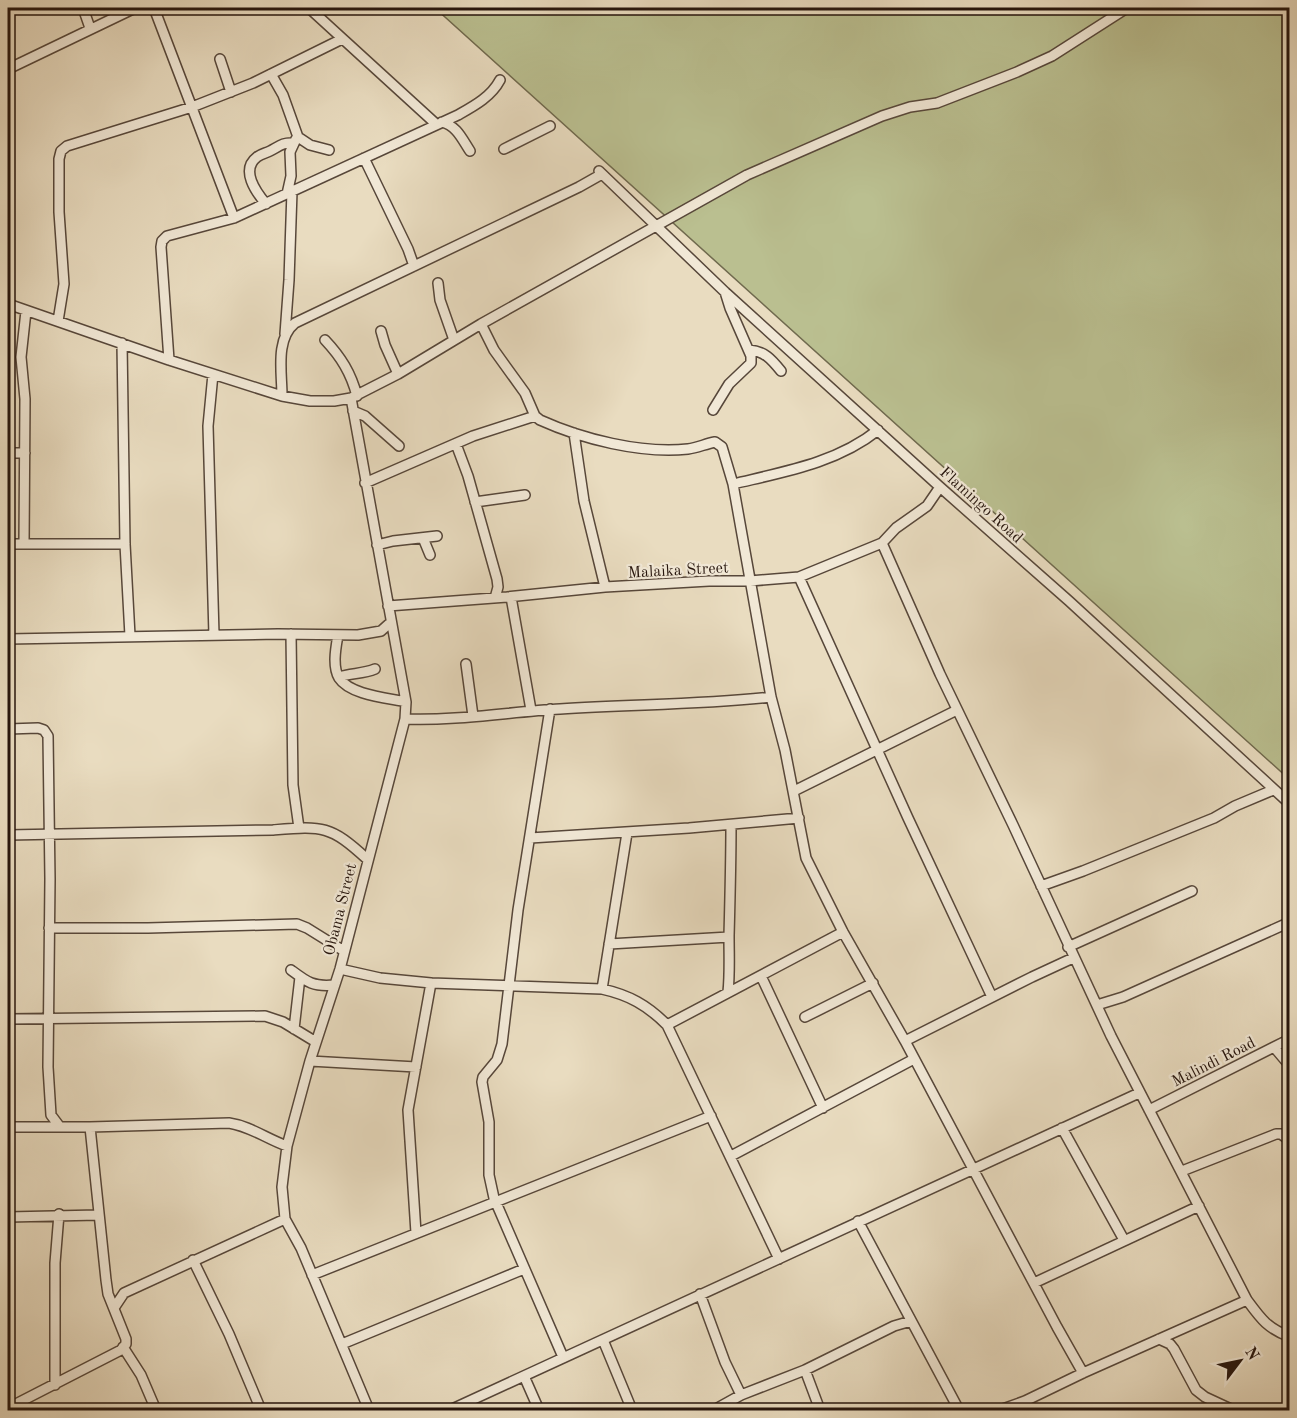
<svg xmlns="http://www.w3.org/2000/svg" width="1297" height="1418" font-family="'Old Standard TT',serif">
<rect width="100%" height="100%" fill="#e9dcc0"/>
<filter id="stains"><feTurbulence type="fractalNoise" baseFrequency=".00333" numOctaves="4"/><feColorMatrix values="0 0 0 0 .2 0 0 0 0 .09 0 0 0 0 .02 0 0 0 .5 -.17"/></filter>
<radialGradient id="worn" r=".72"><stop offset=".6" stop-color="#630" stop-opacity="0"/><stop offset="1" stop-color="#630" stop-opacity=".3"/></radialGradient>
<path fill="#babf90" stroke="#706a4e" stroke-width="1.5" d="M435,8H1289V779Z"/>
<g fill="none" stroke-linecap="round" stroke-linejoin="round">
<g stroke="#57473a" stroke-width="12">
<path id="minor" d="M83,8L90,28
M154,8L234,218
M309,8L436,124
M220,59L231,92
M8,69L135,8
M271,74L283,95L298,137L310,145L329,150
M442,122C457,126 462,139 470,151
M504,149L550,126
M364,158L408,249L414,266
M599,171L725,292L940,487L1069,601L1290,804
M287,194L291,176L290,152L296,139
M266,204C256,192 240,170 257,157C261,154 266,153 270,151C278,147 283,142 293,143
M438,283L440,300L454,340
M8,304L169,360L282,396L310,401H334L351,398L398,374L481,324L747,175L882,116L910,107L937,103L1017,72L1052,56L1127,8
M58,321L64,284L59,212V159L61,151L67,146L192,107L253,83L342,39
M481,324L494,350L525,393L535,416L540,420C582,439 641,454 688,449C697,448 705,444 715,442L722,447L733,484L771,697L785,750L806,858L843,932L905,1041L1057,1327L1083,1373
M381,331L385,345L398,374
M285,334L289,280L292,191
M325,340C341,357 351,373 357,396
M122,343L125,544L130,636
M749,350C765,351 772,360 781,371
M169,360L161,247L162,241L167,236L234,218L458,115C474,106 491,97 500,80
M213,374L208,426L214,635
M282,396C282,373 275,339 295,323L579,187L602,174
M351,398L406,702L405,719L340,969L310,1061L287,1146L282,1187L285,1219L301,1248L369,1410
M713,410L729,384L751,363V356L730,308L725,292
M353,411L365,416L399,446
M574,433L584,501L605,587
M456,444L468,476L497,579L498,587L495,598
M8,453H25
M365,483L473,436L535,416
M733,484C783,472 837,463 878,430
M475,502L525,495
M423,538L430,555
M882,543L940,674L1013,825L1111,1036L1247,1300C1261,1319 1267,1328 1290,1337
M8,544H125
M24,544L25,399L21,357L26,311
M377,545L393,541L437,536
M799,577L908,818L992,997
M511,597L531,710
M388,606L507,597L605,587L709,581H750L799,577L882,543L896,528L927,506L940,487
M291,634L293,785L299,828
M338,635C336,647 332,666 339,678C350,695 388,698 406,702
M8,639L278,634L358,635L381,631L391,622
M466,664L473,716
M339,677C351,673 363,674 375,669
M550,709L518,910L502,1044L497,1060L483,1077L482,1082L489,1122V1175L494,1198L563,1357
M405,719C457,721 508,712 560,709C630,704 701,705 771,697
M8,729L38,728L44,730L48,736L50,879L48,1067L51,1115L60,1127
M794,791L957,710
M8,835L273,830C323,826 330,825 367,859
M530,838L689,828L799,818
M1041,886L1083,871L1214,818L1235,806L1273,790
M49,928H148L297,924L307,928L344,951
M609,944L729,937
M1068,947L1192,891
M340,969L380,978L431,983L602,989C629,995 647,1005 667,1025L779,1259
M291,970C307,982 313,987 334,985
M761,976L823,1108
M602,989L627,833
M728,992C730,973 729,955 729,936C730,899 731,862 731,825
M1097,1005L1123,997L1290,922
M805,1017L873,983
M8,1019L265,1016L283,1022L316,1042
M667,1025L843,932
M294,1029L300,977
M905,1041L1032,977L1073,958
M1274,1047L1290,1066
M310,1061L416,1067
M1149,1110L1290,1039
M8,1127H90L229,1123C250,1126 267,1139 287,1146
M1062,1128L1124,1240
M731,1156L914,1059
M1182,1171L1276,1134H1281L1290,1141
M8,1217L98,1215
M858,1221L959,1410
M416,1233L408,1110L431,983
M193,1260L229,1334L261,1410
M312,1275L711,1116
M1034,1283L1199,1206
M700,1294L725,1362L741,1395
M114,1308L124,1293L285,1219
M1159,1339L1170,1344L1174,1349L1196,1390L1205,1397L1233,1410
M603,1340L632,1410
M342,1344L524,1269
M123,1347L141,1375L156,1410
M805,1370L820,1410
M524,1376L539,1410
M55,1385V1263L59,1214
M8,1408L121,1350L126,1344V1339L108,1294L106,1280L90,1127
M450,1410L1139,1093
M714,1410L741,1395L805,1370L894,1326L911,1321
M1000,1410L1025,1401L1083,1373L1247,1300"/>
</g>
<use href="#minor" stroke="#f1e8d6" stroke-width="9"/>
</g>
<g text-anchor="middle" stroke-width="4.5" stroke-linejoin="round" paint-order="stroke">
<g font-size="16" fill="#26150d" stroke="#f1e8d6">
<text transform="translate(982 504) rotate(42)" y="6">Flamingo Road</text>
<text transform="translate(678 569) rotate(-3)" y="6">Malaika Street</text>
<text transform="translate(339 909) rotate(-76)" y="6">Obama Street</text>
<text transform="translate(1213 1061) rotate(-27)" y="6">Malindi Road</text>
</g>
</g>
<rect width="1297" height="1418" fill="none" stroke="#e9dcc0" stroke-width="30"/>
<rect x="9" y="9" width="1279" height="1400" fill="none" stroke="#26150d" stroke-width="3"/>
<rect x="15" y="15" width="1267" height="1388" fill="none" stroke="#26150d" stroke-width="1.5"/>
<g transform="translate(1240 1361) rotate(58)" stroke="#f1e8d6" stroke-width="4.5" paint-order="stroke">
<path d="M0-4.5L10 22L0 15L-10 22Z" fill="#26150d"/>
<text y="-9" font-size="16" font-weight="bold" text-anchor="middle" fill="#26150d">N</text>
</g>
<rect width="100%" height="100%" filter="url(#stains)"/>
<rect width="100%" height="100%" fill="url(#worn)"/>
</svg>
